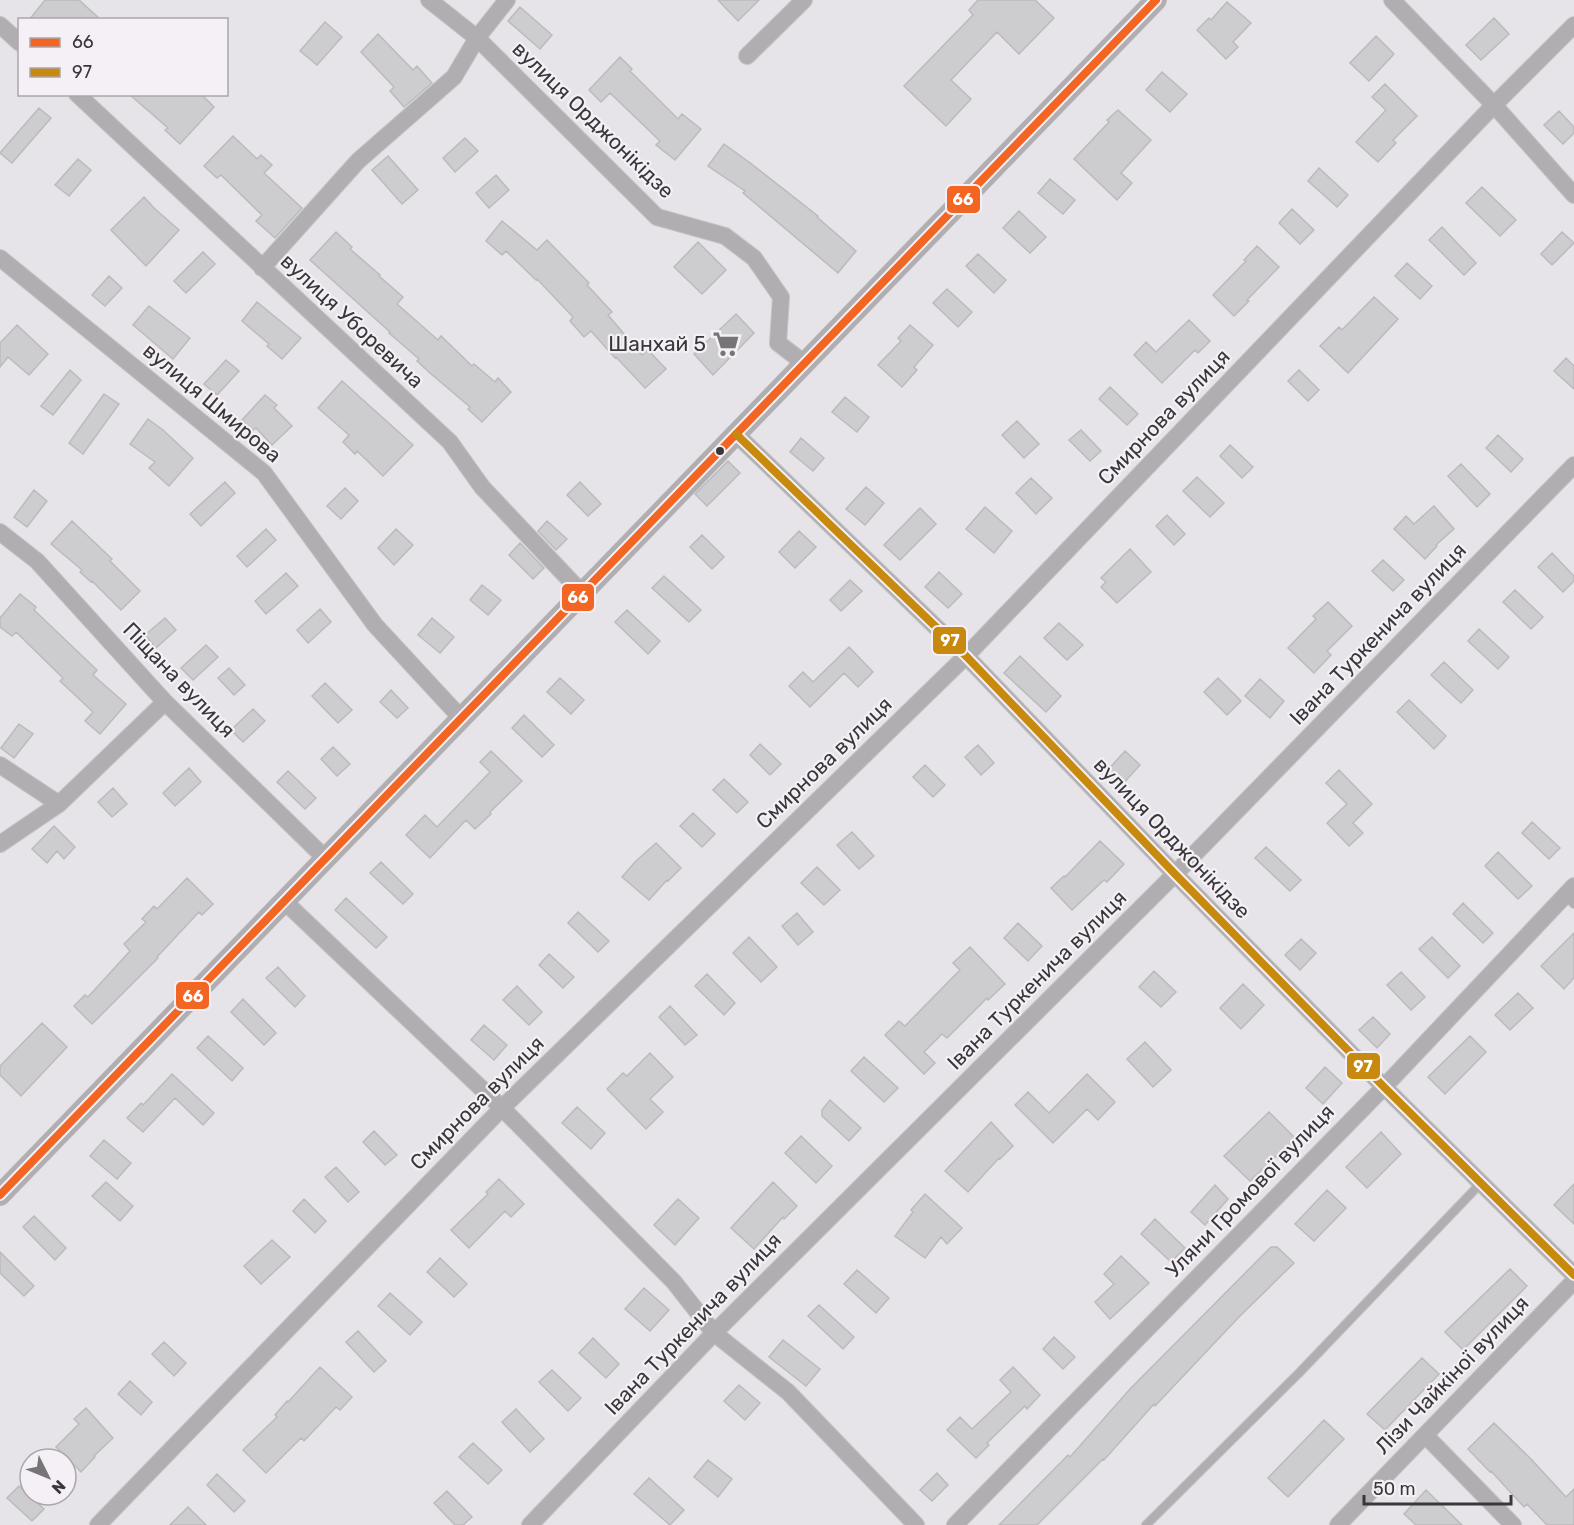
<svg xmlns="http://www.w3.org/2000/svg" width="1574" height="1525" font-family="Rubik,sans-serif">
<rect width="100%" height="100%" fill="#e6e4e8"/>
<path fill="#cdcccf" stroke="#bbbabd" stroke-width="1.5" d="M45,0H79L101,20H29Z
M718,0H759L738,21Z
M978,0H1035L1054,18L1019,54L997,32L951,80L971,99L946,126L904,86L973,15L969,10Z
M1227,2L1251,23L1233,42L1238,47L1226,59L1197,30L1209,18L1211,20Z
M520,7L552,35L540,49L508,21Z
M1494,18L1509,34L1481,60L1466,45Z
M325,22L342,37L317,65L300,51Z
M378,34L413,70L417,66L432,83L404,107L390,91L394,87L361,52Z
M1376,36L1394,54L1369,81L1350,63Z
M620,57L632,69L630,71L678,119L682,114L701,129L675,160L656,145L660,141L610,93L601,102L589,90Z
M1162,72L1187,94L1170,112L1146,90Z
M1385,84L1417,116L1393,140L1396,143L1378,162L1356,142L1386,110L1372,97Z
M129,94H201L214,107L180,144L165,130L168,128Z
M39,108L51,118L12,163L0,153Z
M1118,110L1151,140L1121,173L1132,183L1117,200L1074,159L1109,122L1107,120Z
M1559,111L1574,127V133L1563,144L1544,125Z
M233,136L257,159L261,155L272,165L264,173L302,208L275,238L256,221L262,215L221,175L217,178L204,166Z
M465,138L478,151L455,172L443,158Z
M724,144L749,162L818,216L817,217L856,251L838,273L743,193L745,191L708,166Z
M388,156L418,190L402,204L372,170Z
M78,159L91,170L69,196L55,185Z
M1319,168L1348,195L1337,207L1308,181Z
M496,175L509,190L489,208L476,193Z
M1050,179L1075,200L1063,214L1038,193Z
M1482,187L1516,220L1500,236L1466,203Z
M144,197L154,208L179,230L146,266L111,230Z
M1292,209L1314,230L1300,244L1279,223Z
M1019,211L1046,237L1030,253L1003,228Z
M502,221L537,250L547,240L589,283L587,285L612,312L608,315L642,355L648,350L666,369L645,388L616,357L615,358L591,331L584,337L570,321L573,317L537,279L536,280L506,251L502,255L486,241Z
M1442,227L1476,263L1464,275L1429,240Z
M336,232L352,247L350,249L380,275L379,276L403,297L397,304L438,340L441,336L472,366L474,364L495,382L498,378L511,392L482,422L468,409L470,407L430,373L417,361L419,359L389,333L390,332L310,260Z
M1562,232L1574,243L1552,265L1541,254Z
M698,242L726,270L702,294L674,267Z
M1257,246L1279,267L1247,300L1249,301L1234,316L1213,295L1246,261L1244,260Z
M203,252L215,264L186,293L174,281Z
M978,254L1006,280L994,293L966,266Z
M1407,263L1432,286L1420,299L1395,276Z
M109,276L122,288L105,306L92,295Z
M947,289L972,312L958,327L933,303Z
M1374,297L1398,319L1348,373L1320,346L1339,327L1342,330Z
M257,302L301,338L282,359L267,346L269,344L242,321Z
M149,306L190,338L173,359L133,325Z
M736,314L754,333L713,375L694,354Z
M1189,320L1210,341L1198,353L1195,350L1162,383L1134,355L1146,342L1156,352Z
M17,325L48,354L29,375L8,357L0,367V343Z
M910,325L933,345L914,367L917,370L902,387L878,365L901,341L898,338Z
M1566,358L1574,366V389L1554,371Z
M226,360L239,371L217,395L204,384Z
M70,370L81,380L53,415L41,406Z
M1299,370L1319,390L1308,401L1288,381Z
M342,381L413,445L383,476L357,451L355,454L343,442L349,435L318,408Z
M1110,387L1138,414L1127,425L1099,399Z
M104,394L119,404L83,454L69,443Z
M265,395L277,405L274,408L292,426L272,445L256,428L253,430L242,420Z
M845,397L869,417L857,432L832,412Z
M148,419L163,430L193,458L169,486L149,468L155,462L130,444Z
M1017,421L1039,444L1024,458L1002,435Z
M1081,430L1101,451L1090,461L1069,440Z
M1498,435L1523,459L1511,472L1486,448Z
M801,438L824,458L813,471L790,452Z
M1230,445L1253,467L1242,478L1220,456Z
M728,461L740,473L707,506L695,494Z
M1461,464L1490,494L1477,507L1448,476Z
M1197,477L1224,503L1210,517L1183,491Z
M1031,478L1052,498L1036,514L1016,493Z
M225,482L235,493L201,526L190,514Z
M580,482L601,504L588,516L567,495Z
M866,487L884,503L865,525L846,509Z
M345,488L358,501L341,519L327,506Z
M34,490L47,501L27,527L14,517Z
M1434,506L1454,529L1436,545L1437,546L1425,559L1394,529L1406,516L1414,524Z
M985,507L1012,531L994,553L966,529Z
M920,508L936,524L900,560L884,545Z
M1167,515L1185,534L1174,545L1156,526Z
M72,521L112,559L110,561L140,591L121,610L92,581L91,582L80,572L82,570L51,544Z
M547,521L567,539L556,550L538,531Z
M266,529L276,540L247,567L237,556Z
M396,529L413,545L394,565L378,548Z
M799,531L816,547L795,568L779,552Z
M702,535L724,557L712,569L690,547Z
M520,543L544,568L533,579L509,555Z
M1130,549L1151,572L1117,603L1101,587L1106,582L1101,578Z
M1552,553L1574,576V581L1563,592L1538,567Z
M1383,560L1404,580L1393,591L1372,571Z
M939,572L962,594L948,608L925,587Z
M286,573L298,586L266,614L255,601Z
M664,576L701,610L689,622L652,588Z
M850,580L862,591L841,611L830,600Z
M482,585L501,600L488,615L470,600Z
M1515,590L1543,617L1531,629L1503,602Z
M20,594L36,607L34,610L97,670L93,675L126,704L100,734L85,721L93,712L60,681L63,678L16,632L12,636L0,627V618Z
M1328,602L1352,626L1327,651L1331,655L1314,673L1288,648L1316,619L1313,616Z
M320,609L331,622L308,643L297,630Z
M627,610L660,641L648,654L615,622Z
M165,618L176,630L156,648L145,635Z
M432,618L454,637L440,653L418,635Z
M1059,623L1083,645L1067,660L1044,638Z
M1479,629L1509,657L1498,669L1468,641Z
M206,645L218,657L193,680L181,668Z
M849,647L873,672L858,687L844,673L810,707L789,686L803,672L813,682Z
M1020,656L1061,696L1046,712L1004,673Z
M1444,662L1473,690L1461,703L1431,675Z
M229,668L245,685L234,695L218,678Z
M560,678L584,700L571,714L547,692Z
M1218,678L1241,701L1227,715L1204,692Z
M1260,679L1284,701L1270,718L1245,696Z
M325,683L352,710L338,723L312,696Z
M391,690L408,708L397,718L380,702Z
M1409,700L1446,736L1434,749L1397,712Z
M253,709L265,721L243,742L231,730Z
M524,715L554,745L542,757L512,728Z
M19,724L33,734L14,758L1,748Z
M760,744L781,764L770,775L750,755Z
M978,745L994,763L981,775L965,757Z
M333,747L350,764L337,776L321,759Z
M491,751L522,781L490,812L491,814L475,829L466,820L430,858L406,835L425,815L437,827L490,772L480,762Z
M1125,751L1140,765L1121,786L1106,772Z
M925,765L945,785L933,797L913,777Z
M189,768L201,782L175,806L163,793Z
M1339,770L1372,804L1353,823L1363,833L1349,846L1327,823L1347,804L1326,783Z
M288,771L316,798L305,809L277,782Z
M724,779L748,802L737,813L713,790Z
M113,788L127,804L112,817L98,802Z
M693,813L715,834L702,847L680,826Z
M1532,822L1560,848L1549,859L1522,833Z
M54,826L75,847L64,859L57,851L47,863L32,849Z
M852,832L874,856L859,869L837,845Z
M1100,841L1124,864L1107,882L1104,880L1072,910L1051,888L1064,876L1065,877Z
M656,843L681,868L668,881L667,880L649,900L622,877L635,862Z
M1266,847L1301,880L1290,891L1255,858Z
M1498,852L1532,886L1518,899L1485,866Z
M381,862L413,894L403,904L370,873Z
M817,867L840,890L824,905L801,883Z
M187,878L213,904L202,915L199,912L157,957L158,958L92,1024L74,1006L85,995L88,997L130,951L124,944L146,922L142,919L154,906L157,909Z
M346,898L387,937L376,948L335,910Z
M1463,903L1493,933L1483,943L1453,914Z
M578,912L609,941L598,952L568,923Z
M797,913L813,932L798,945L782,926Z
M1018,923L1042,946L1028,961L1004,938Z
M1574,933V978L1564,989L1541,966Z
M749,937L777,967L761,982L733,953Z
M1432,937L1460,966L1448,978L1419,949Z
M1301,939L1316,953L1300,970L1285,955Z
M970,947L1005,984L988,1000L987,998L947,1038L942,1034L924,1052L935,1063L924,1074L885,1035L899,1021L905,1026L960,970L953,963Z
M549,954L574,977L563,988L539,965Z
M278,967L305,996L295,1007L266,978Z
M1154,971L1176,992L1161,1007L1139,987Z
M1401,972L1425,997L1411,1010L1387,985Z
M707,974L735,1003L724,1015L695,986Z
M1243,984L1264,1005L1241,1029L1220,1008Z
M517,986L542,1012L529,1025L503,1000Z
M1518,993L1533,1008L1510,1030L1495,1015Z
M243,999L276,1033L264,1045L231,1012Z
M670,1006L697,1035L685,1045L659,1017Z
M1373,1017L1390,1034L1377,1048L1359,1030Z
M42,1023L67,1047L21,1096L0,1075V1066Z
M484,1025L507,1045L494,1060L471,1040Z
M208,1036L243,1068L232,1081L197,1048Z
M1470,1036L1486,1052L1445,1094L1428,1077Z
M1145,1042L1171,1070L1153,1087L1127,1059Z
M650,1053L673,1077L650,1099L663,1112L646,1129L607,1089L623,1073L627,1076Z
M864,1057L898,1088L884,1102L851,1071Z
M1325,1067L1342,1083L1323,1104L1306,1088Z
M172,1074L214,1113L203,1125L175,1098L143,1132L127,1118L141,1103L143,1105Z
M1087,1074L1115,1102L1098,1120L1087,1109L1053,1143L1015,1105L1028,1092L1049,1113Z
M830,1100L861,1128L849,1141L822,1116V1110Z
M577,1107L605,1133L591,1149L562,1123Z
M1269,1112L1297,1140L1278,1158L1276,1156L1250,1181L1224,1156Z
M991,1122L1013,1146L1000,1159L999,1158L968,1192L945,1171Z
M374,1131L397,1155L385,1165L363,1142Z
M1381,1132L1401,1154L1367,1188L1346,1167Z
M801,1136L832,1166L816,1183L785,1153Z
M104,1140L131,1163L117,1179L90,1156Z
M336,1167L359,1192L348,1202L325,1177Z
M499,1179L524,1204L511,1217L505,1211L469,1248L451,1230L488,1194L486,1192Z
M106,1182L133,1206L120,1221L92,1196Z
M773,1182L797,1206L784,1219L783,1217L754,1249L731,1228Z
M1574,1184V1224L1554,1205Z
M1215,1185L1228,1199L1205,1225L1191,1212Z
M1327,1190L1346,1208L1314,1241L1295,1224Z
M925,1194L962,1228L947,1244L941,1237L925,1258L895,1236L913,1212L911,1210Z
M304,1199L326,1221L315,1233L293,1211Z
M678,1199L699,1218L675,1245L654,1225Z
M34,1216L66,1248L55,1260L23,1227Z
M1155,1219L1185,1248L1171,1262L1141,1234Z
M272,1240L290,1257L261,1284L244,1266Z
M1271,1247H1277L1294,1263L1240,1316L1155,1406L1154,1404L1104,1460L1103,1459L1037,1525H999L1068,1455L1070,1457L1130,1389Z
M0,1252L34,1286L24,1296L0,1273Z
M1121,1256L1149,1283L1110,1319L1095,1302L1114,1284L1104,1274Z
M440,1258L467,1284L454,1297L427,1272Z
M1510,1269L1527,1286L1463,1350L1445,1332Z
M857,1270L889,1298L876,1313L844,1284Z
M644,1288L669,1310L650,1331L625,1309Z
M390,1293L422,1322L410,1335L378,1306Z
M819,1305L854,1337L843,1349L808,1316Z
M358,1331L386,1361L374,1372L346,1342Z
M1054,1337L1075,1357L1063,1369L1043,1349Z
M593,1338L619,1364L606,1378L579,1353Z
M783,1340L820,1369L806,1386L769,1357Z
M164,1342L186,1363L174,1376L152,1354Z
M1422,1358L1439,1374L1385,1430L1367,1414Z
M320,1367L352,1397L340,1410L336,1407L304,1441L301,1438L266,1473L243,1450L277,1417L275,1415L287,1401L288,1402Z
M1013,1367L1040,1395L1027,1409L1025,1406L987,1443L989,1445L976,1458L947,1430L960,1417L972,1429L1011,1392L1000,1380Z
M552,1370L581,1398L568,1411L539,1382Z
M130,1381L152,1402L141,1415L118,1394Z
M739,1385L760,1403L745,1420L724,1401Z
M86,1408L113,1438L94,1456L95,1457L81,1472L56,1447L79,1424L74,1419Z
M516,1409L544,1439L530,1452L502,1422Z
M1324,1420L1344,1439L1288,1497L1268,1478Z
M1494,1423L1531,1459L1566,1497L1574,1489V1525H1547L1527,1504L1524,1507L1491,1471L1490,1472L1468,1449Z
M473,1443L502,1470L488,1484L459,1457Z
M708,1460L732,1479L718,1497L694,1477Z
M937,1473L948,1485L932,1501L920,1490Z
M217,1474L245,1501L234,1512L207,1485Z
M649,1478L684,1510L670,1525L634,1494Z
M19,1486L44,1509L32,1521L7,1498Z
M1426,1490L1462,1525H1416L1404,1514Z
M447,1491L472,1517L463,1525H455L434,1503Z
M188,1507L206,1525H170Z"/>
<g fill="none" stroke-linecap="round" stroke-linejoin="round">
<g stroke="#c3c2c4" stroke-width="10">
<path id="service" d="M1565,895L1574,904
M1146,1525L1299,1373L1481,1183"/>
</g>
<g stroke="#c3c2c4" stroke-width="18">
<path id="minor" d="M429,0L477,38L657,217L725,236L754,258L781,297L778,343L804,363
M1392,0L1494,105L1574,195
M0,25L20,43
M747,56L804,0
M77,94L450,442L482,487L582,593
M0,258L264,473L375,625L461,718
M262,268L358,161L454,77L477,38L507,0
M736,434L966,656L1175,874L1384,1087L1574,1275
M0,532L37,561L165,702L326,859
M0,765L59,804
M0,844L59,804L165,702
M284,901L502,1108L674,1282L714,1333L788,1392L916,1525
M1425,1435L1513,1525
M98,1525L502,1108L966,656L1494,105L1574,25
M530,1525L714,1333L1175,874L1574,465
M955,1525L1384,1087L1574,886
M1338,1525L1574,1281"/>
</g>
<g stroke="#c3c2c4" stroke-width="22">
<path id="tertiary" d="M0,1195L1156,0"/>
</g>
<use href="#service" stroke="#b0aeb0" stroke-width="8"/>
<use href="#minor" stroke="#b0aeb0" stroke-width="16"/>
<use href="#tertiary" stroke="#b0aeb0" stroke-width="21"/>
<g stroke="#f5f0f6" stroke-width="12">
<path id="bus-1" d="M0,1195L1156,0"/>
</g>
<g stroke="#f5f0f6" stroke-width="12">
<path id="bus-2" d="M736,434L966,656L1175,874L1384,1087L1574,1275"/>
</g>
<use href="#bus-1" stroke="#f26522" stroke-width="8"/>
<use href="#bus-2" stroke="#c88a0e" stroke-width="8"/>
</g>
<defs>
<g id="supermarket-bare" transform="scale(2.07)"><path d="M-6-5.5h2.5l.6 2H6L4.5 2H-2.5L-4.4-4H-6ZM-1.5 3.2a1.3 1.3 0 1 0 .1 0ZM3 3.2a1.3 1.3 0 1 0 .1 0Z" fill="#767476" stroke="#f5f0f6" stroke-width="2.5" paint-order="stroke"/></g>
</defs>
<g fill-rule="evenodd">
<use href="#supermarket-bare" x="726" y="344"/>
</g>
<circle fill="#393739" stroke="#f5f0f6" stroke-width="2" cx="720" cy="451" r="5"/>
<g text-anchor="middle" stroke-width="4.5" stroke-linejoin="round" paint-order="stroke">
<g font-size="21" fill="#393739" stroke="#f5f0f6">
<text transform="translate(593 120) rotate(44)" y="7">вулиця Орджонікідзе</text>
<text transform="translate(352 321) rotate(43)" y="7">вулиця Уборевича</text>
<text transform="translate(212 403) rotate(40)" y="7">вулиця Шмирова</text>
<text transform="translate(1164 417) rotate(-46)" y="7">Смирнова вулиця</text>
<text transform="translate(1378 634) rotate(-46)" y="7">Івана Туркенича вулиця</text>
<text transform="translate(179 680) rotate(46)" y="7">Піщана вулиця</text>
<text transform="translate(824 763) rotate(-44)" y="7">Смирнова вулиця</text>
<text transform="translate(1172 838) rotate(46)" y="7">вулиця Орджонікідзе</text>
<text transform="translate(1037 980) rotate(-45)" y="7">Івана Туркенича вулиця</text>
<text transform="translate(477 1103) rotate(-45)" y="7">Смирнова вулиця</text>
<text transform="translate(1250 1191) rotate(-46)" y="7">Уляни Громової вулиця</text>
<text transform="translate(693 1324) rotate(-46)" y="7">Івана Туркенича вулиця</text>
<text transform="translate(1452 1375) rotate(-46)" y="7">Лізи Чайкіної вулиця</text>
</g>
<g font-size="21" fill="#393739" stroke="#f5f0f6" text-anchor="end">
<text x="706" y="351">Шанхай 5</text>
</g>
</g>
<g stroke="#f5f0f6" stroke-width="2">
<rect x="946" y="185" width="35" height="29" rx="6" fill="#f26522"/>
<rect x="561" y="583" width="34" height="29" rx="6" fill="#f26522"/>
<rect x="932" y="626" width="35" height="29" rx="6" fill="#c88a0e"/>
<rect x="175" y="981" width="35" height="29" rx="6" fill="#f26522"/>
<rect x="1346" y="1052" width="35" height="28" rx="6" fill="#c88a0e"/>
</g>
<g font-size="16" text-anchor="middle" font-weight="bold" fill="#fff">
<text x="963" y="205">66</text>
<text x="578" y="603">66</text>
<text x="950" y="646">97</text>
<text x="193" y="1002">66</text>
<text x="1363" y="1072">97</text>
</g>
<rect x="18" y="18" width="210" height="78" fill="#f5f0f6" stroke="#aaa6aa" stroke-width="1.5"/>
<rect x="30" y="38" width="30" height="9" fill="#f26522" stroke="#aaa6aa" stroke-width="1.5"/>
<text x="72" y="48" font-size="18" fill="#393739">66</text>
<rect x="30" y="68" width="30" height="9" fill="#c88a0e" stroke="#aaa6aa" stroke-width="1.5"/>
<text x="72" y="78" font-size="18" fill="#393739">97</text>
<g transform="translate(48 1477) rotate(133)"><circle r="28" fill="#f5f0f6" stroke="#aaa6aa" stroke-width="1.5"/>
<path d="M0-4.5L10 22L0 15L-10 22Z" fill="#767476"/>
<text y="-9" font-size="16" font-weight="bold" text-anchor="middle" fill="#393739">N</text>
</g>
<path d="M1364 1495v9h147v-9" fill="none" stroke="#393739" stroke-width="3"/>
<text x="1373" y="1495" font-size="18" fill="#393739" stroke="#f5f0f6" stroke-width="4.5" paint-order="stroke">50 m</text>
</svg>
